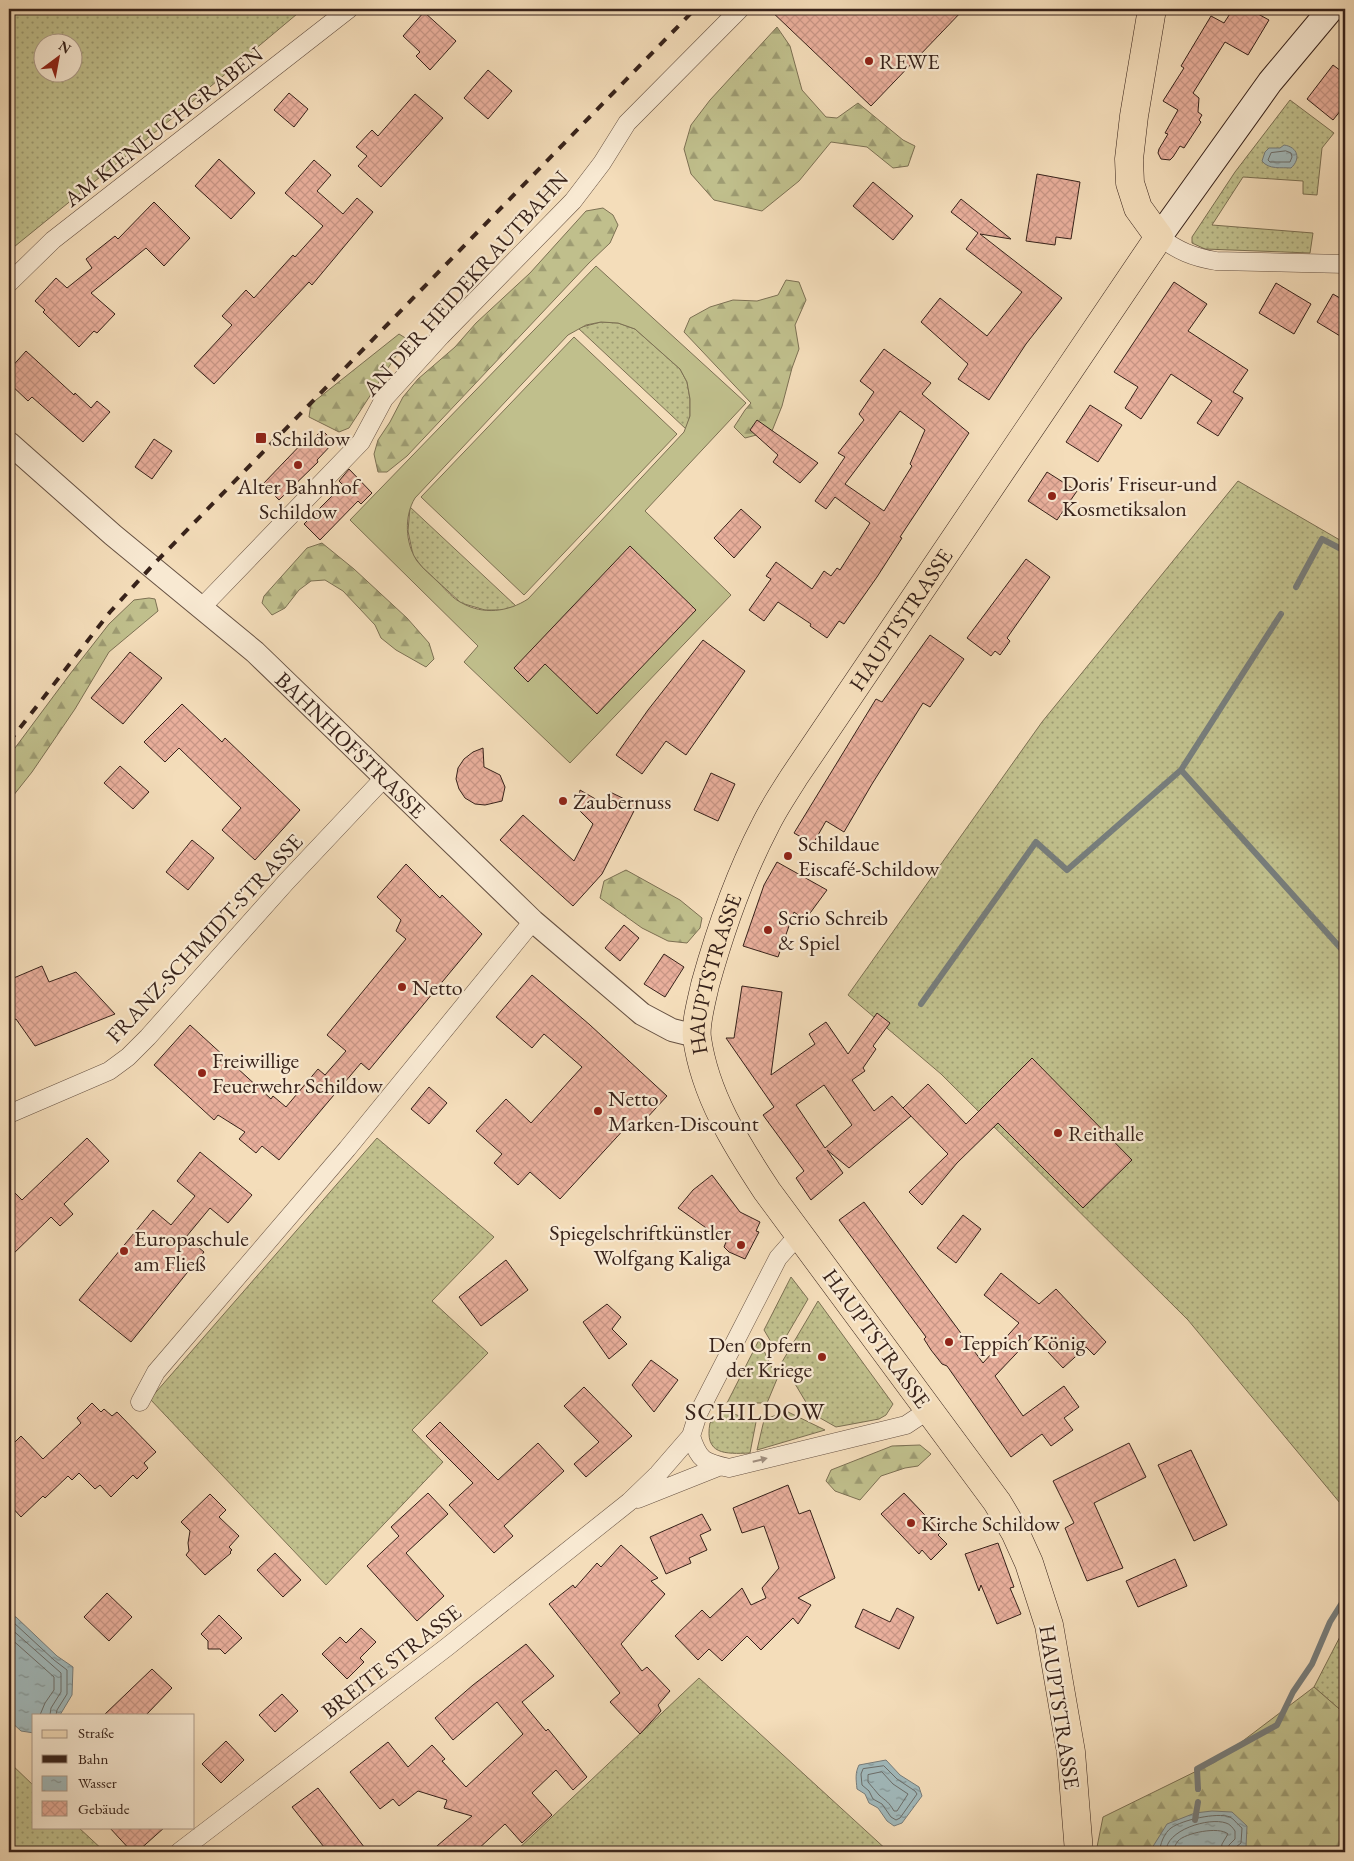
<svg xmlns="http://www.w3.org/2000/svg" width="1354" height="1861" font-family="'EB Garamond',serif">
<defs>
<pattern id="grass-dots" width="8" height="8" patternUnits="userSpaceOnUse" patternTransform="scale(1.25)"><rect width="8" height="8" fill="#c0bf8c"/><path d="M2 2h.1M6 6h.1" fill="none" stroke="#9d9b72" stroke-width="1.8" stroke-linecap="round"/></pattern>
<pattern id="forest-firs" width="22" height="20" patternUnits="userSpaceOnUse" patternTransform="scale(1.25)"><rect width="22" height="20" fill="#c0bf8c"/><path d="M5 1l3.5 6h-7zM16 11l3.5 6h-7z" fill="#9d9b72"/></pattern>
<pattern id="water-ripples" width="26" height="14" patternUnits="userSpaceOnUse" patternTransform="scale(1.25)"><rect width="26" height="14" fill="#a1b9bb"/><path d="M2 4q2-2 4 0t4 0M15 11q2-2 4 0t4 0" fill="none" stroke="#849697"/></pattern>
<pattern id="building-cross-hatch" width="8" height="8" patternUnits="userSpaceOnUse" patternTransform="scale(1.25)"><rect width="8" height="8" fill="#e9af9c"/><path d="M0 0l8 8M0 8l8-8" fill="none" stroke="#c89686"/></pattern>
</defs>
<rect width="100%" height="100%" fill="#f4ddba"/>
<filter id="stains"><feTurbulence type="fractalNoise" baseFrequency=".004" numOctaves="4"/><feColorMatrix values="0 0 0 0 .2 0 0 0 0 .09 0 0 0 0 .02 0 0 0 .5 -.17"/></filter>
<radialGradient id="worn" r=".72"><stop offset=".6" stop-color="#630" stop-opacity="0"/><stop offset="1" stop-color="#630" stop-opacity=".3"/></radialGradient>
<path fill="url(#grass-dots)" stroke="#7c7053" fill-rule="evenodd" d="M9,9H303L180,112L9,251ZM72,42V72H42V42Z
M1290,100L1334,133L1322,148L1317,195L1303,194V181L1243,177L1212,225L1313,233L1310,253L1205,249L1192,243V237L1235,172Z
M601,322L618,323L635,329L680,369L687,382L690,399V416L686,429L578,328Z
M1238,481L1345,543V1509L1188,1320L941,1074L848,995L1042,722Z
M410,507L516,606L503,610H485L461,603L422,567L413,555L408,531Z
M377,1138L494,1237L432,1301L488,1353L412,1430L443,1462L326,1585L150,1399Z
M791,1277L808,1299L777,1352L764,1330Z
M818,1301L893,1404L886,1415L879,1419L836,1427L813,1414L782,1362Z
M759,1340L777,1379L767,1403H727Z
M726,1411L756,1422L750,1453C725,1454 704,1455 710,1423Z
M786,1411L825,1430L757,1450L764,1420Z
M1345,1627V1714L1314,1687Z
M699,1678L889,1852H515Z
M9,1762L34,1786V1827H78L105,1852H9Z"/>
<path fill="url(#forest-firs)" stroke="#7c7053" d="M777,27L790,46L802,90L826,117L837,118L858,103L903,140L915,146L908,166L893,168L867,147L831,142L799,181L762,211L714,200L691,174L684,149L691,125L710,100Z
M603,208L613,215L618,225L610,243L589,263L407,456L387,472H378L374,454L378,440L390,422L403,397L418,379L455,347L476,323L530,273L586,211Z
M786,280L799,282L806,300L795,325L799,349L792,368L782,406L772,431L745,438L734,427L745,410L751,403L684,332L690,318L710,307L733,300L757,301L778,295Z
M399,334L407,339L349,428L339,432L309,417L311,404Z
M322,543L354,569L407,618L429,643L434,659L426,667L396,650L381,638L375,625L343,591L325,580L311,581L299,590L285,608L272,615L262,603L264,596L307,548Z
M149,598L155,599L158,611L109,652L75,709L32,772L9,801V756L12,752L70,674L109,624L134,600Z
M626,870L680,900L702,918L700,928L687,943L668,941L642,928L600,898L604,881Z
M920,1445L931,1454L918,1466L905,1468L881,1476L860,1500L835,1491L826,1481L831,1470L892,1446Z
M1314,1687L1345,1714V1852H1096L1103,1817L1215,1762Z"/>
<path fill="#c0bf8c" stroke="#7c7053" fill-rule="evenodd" d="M596,266L746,403L645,511L731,595L570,763L464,662L478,646L350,520ZM601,322L618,323L635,329L680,369L687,382L690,399V416L684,432L528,599C508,612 483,615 462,603C453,599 446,590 439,583C432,576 423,569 417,561C405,543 404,516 415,498L568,335L586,325Z
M574,337L677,434L524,595L421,497Z"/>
<path fill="url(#water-ripples)" stroke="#777d7b" d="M1284,145C1298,147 1301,159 1291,168C1281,167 1269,170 1262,161L1265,152L1269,148H1280Z
M9,1615L16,1617L57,1656L73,1667L72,1695L60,1715H34V1733L21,1731L9,1720Z
M886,1760L900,1775L919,1787L922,1796L902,1823L894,1826L887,1821L878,1808L869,1803L865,1794L857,1789C856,1779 855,1773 859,1765Z
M1212,1811L1232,1812L1247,1826L1246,1847L1235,1852H1156L1152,1848L1167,1824L1195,1813Z"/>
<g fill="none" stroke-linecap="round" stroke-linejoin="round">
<path stroke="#6c6e6a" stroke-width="1" d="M1286,151L1291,153L1292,157L1290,162H1270L1268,160L1271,153Z
M9,1621L13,1622L54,1660L67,1670V1694L57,1710L56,1715
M9,1627L61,1673V1692L51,1708L50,1715
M9,1637L54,1677V1690L45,1703L40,1715
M884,1766L897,1779L915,1791L917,1794L900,1818L896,1820L891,1817L882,1804L873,1799L869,1791L862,1785L861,1774L863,1769Z
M882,1772L893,1784L908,1794L897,1811H894C888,1801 887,1802 879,1795C875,1791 872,1786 868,1782V1775Z
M1160,1852C1159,1845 1165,1832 1171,1828C1182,1820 1217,1812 1230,1817C1234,1819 1238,1825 1242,1828L1241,1843L1236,1847L1234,1852
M1166,1852C1165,1830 1209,1817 1226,1823C1230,1824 1233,1828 1235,1831V1839L1229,1845L1228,1852
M1173,1852C1174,1848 1175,1845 1178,1841C1185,1833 1219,1826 1228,1834L1222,1844L1221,1852"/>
<path stroke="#777d7b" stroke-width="6" d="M1296,587L1322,539L1345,551
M1181,770L1281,614
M921,1004L1036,842L1067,870L1181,770L1345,953
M1198,1789L1197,1769L1277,1725L1293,1692L1312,1664L1330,1622L1345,1598
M1195,1820L1198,1802"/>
</g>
<path fill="url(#building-cross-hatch)" stroke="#37221a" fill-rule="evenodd" d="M769,9H964L871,106Z
M1233,9H1249L1269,20L1248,55L1225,42L1193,93L1199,98L1198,112L1202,115L1199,120L1201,122L1184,148L1180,146L1173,157L1170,160L1161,159L1158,153L1159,149L1168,134L1165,133L1178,110L1163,101L1184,68L1181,66L1211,16L1224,23Z
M424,12L456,41L430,70L416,56L420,52L403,36Z
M1333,65L1345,74V105L1333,120L1307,99Z
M488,70L512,91L488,119L464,98Z
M289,93L308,109L294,127L274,110Z
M415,94L443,118L381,187L358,166L367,156L356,147L372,130L378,136Z
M219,159L255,193L231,219L195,186Z
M314,160L331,175L317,191L343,214L357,198L373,212L312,285L309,282L214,384L194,366L232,325L222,316L246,290L254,298L293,255L295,257L323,226L285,193Z
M1037,174L1080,182L1071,239L1056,237L1055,245L1026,241Z
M873,182L913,216L893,240L853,206Z
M961,199L1011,239L980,234L1062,298L1026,344L989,400L958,379L968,364L921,322L940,298L987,336L1022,292L966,249L978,233L951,212Z
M154,202L190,238L164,266L146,248L91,293L115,314L97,333L94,331L79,347L43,312L45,310L35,301L56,278L67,288L92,268L86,259L115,236L118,239Z
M1174,282L1207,304L1188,331L1248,370L1233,392L1243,398L1218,436L1197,423L1212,401L1171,374L1141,419L1125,408L1138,387L1114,372Z
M1276,283L1311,304L1294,334L1259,313Z
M1333,294L1345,301V339L1317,322Z
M884,349L931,383L922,394L969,433L900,537L902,538L877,577L844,624L839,621L827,638L810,626L811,624L778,602L764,621L749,610L771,579L766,576L776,562L812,589L824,571L831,576L837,568L840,570L870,523L835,497L826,509L815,501L845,457L838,453L864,420L859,414L874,392L860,381ZM900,411L925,430L910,464L912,466L884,511L845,484Z
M26,351L74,395L75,393L91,408L97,401L110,412L83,442L32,397L28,401L9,383V370Z
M1090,405L1122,425L1098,462L1066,442Z
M757,420L818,463L800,483L773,462L778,455L750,430Z
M322,430L334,442L317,460L318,462L279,500L263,484L308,437L312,440Z
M154,439L172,451L152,479L135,467Z
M349,469L372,493L361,504L358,501L320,540L304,524L343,485L339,481Z
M1047,472L1077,491L1057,520L1028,501Z
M741,509L761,527L734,558L714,538Z
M630,546L696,610L597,714L545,664L528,682L514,668Z
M1026,559L1050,577L1007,638L1010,641L1000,655L995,651L991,656L967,638Z
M930,635L964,659L930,707L923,703L872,784L844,832L826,821L813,844L794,833L876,699L882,702Z
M703,640L745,671L686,755L666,741L642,774L616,755L648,710Z
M130,652L162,678L123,724L91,698Z
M182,704L222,742L225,738L300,810L255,860L222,830L241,808L179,748L165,762L144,742Z
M483,748L484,767L500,775L505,787L502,801L485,805L475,804L465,798L459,789L456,779L458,768L464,759L473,752Z
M120,766L149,792L133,809L104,783Z
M711,773L735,784L718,821L694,810Z
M580,790L604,804L610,792L637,805L602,874L573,906L500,840L523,815L574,861L593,824L580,811L578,805Z
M192,840L214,858L188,890L166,872Z
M777,862L827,890L805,920L794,912L778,957L743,946L764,885Z
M406,864L440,898L442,895L482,934L369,1070L361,1063L279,1160L262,1146L256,1153L239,1139L245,1132L218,1115L214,1120L154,1065L190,1025L271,1099L273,1096L286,1107L318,1069L325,1075L346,1051L327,1035L406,939L396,931L401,920L377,897Z
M624,925L639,938L620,961L605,948Z
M664,954L684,967L665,997L644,984Z
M42,966L49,982L76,972L115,1014L35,1046L16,1019L9,1022V980Z
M532,975L590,1025L667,1096L634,1132L627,1126L560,1199L530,1172L518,1185L494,1163L502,1154L476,1131L506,1099L531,1123L582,1067L544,1034L532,1048L496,1017Z
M742,986L782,992L771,1075L815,1044L809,1034L826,1022L848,1054L877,1013L890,1023L873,1046L876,1049L863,1068L865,1071L852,1080L874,1111L892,1096L903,1108L928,1084L966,1124L1032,1058L1132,1160L1083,1208L998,1123L957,1163L922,1205L909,1192L948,1154L903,1108L911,1116L849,1168L827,1150L843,1173L811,1200L796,1178L804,1171L763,1115L774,1107L726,1038H734ZM824,1085L852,1125L825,1148L796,1105Z
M429,1087L447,1103L429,1124L411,1109Z
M87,1138L109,1161L64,1204L73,1214L60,1226L51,1217L9,1258V1187L22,1200Z
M200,1152L252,1195L228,1223L210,1208L186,1237L204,1252L131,1342L79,1300L153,1210L171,1225L195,1196L177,1181Z
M712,1175L740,1212L760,1222L756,1231L759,1232L745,1259L729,1252L724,1247L726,1242L678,1208L693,1190Z
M864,1202L983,1363L1019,1323L984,1295L1001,1273L1039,1304L1056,1289L1106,1342L1094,1355L1086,1347L1063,1368L1033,1336L995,1376L1023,1416L1064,1386L1079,1407L1064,1418L1073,1430L1051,1446L1042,1434L1011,1457L947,1366L942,1364L931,1350L924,1339L926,1337L839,1220Z
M963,1215L981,1229L956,1263L937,1248Z
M506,1260L528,1290L481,1326L459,1297Z
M607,1304L621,1317L612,1329L627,1344L609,1359L583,1322Z
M651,1360L678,1380L654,1412L632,1385Z
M584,1387L632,1436L586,1477L574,1464L599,1442L564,1406Z
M92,1403L101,1412L104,1409L112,1416L117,1412L156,1452L144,1463L148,1468L137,1479L133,1475L111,1497L100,1485L95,1489L79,1473L72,1480L68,1476L45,1498L43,1496L21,1517L9,1504V1448L21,1436L43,1459L81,1423L77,1418Z
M440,1422L498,1480L538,1443L564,1471L504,1526L513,1536L494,1553L449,1505L473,1483L426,1436Z
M1129,1443L1146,1477L1094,1503L1123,1568L1087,1581L1065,1528L1074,1523L1053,1481Z
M1191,1450L1227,1525L1194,1541L1158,1465Z
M788,1485L799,1514L810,1510L835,1578L798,1598L811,1605L798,1624L793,1618L761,1650L747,1636L722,1661L709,1649L698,1660L675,1636L702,1610L710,1618L742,1588L751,1605L766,1598L762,1588L779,1568L764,1526L742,1533L733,1508Z
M428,1493L448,1514L406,1553L444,1596L417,1621L367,1566L399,1536L391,1527Z
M904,1493L941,1532L938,1535L947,1544L931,1560L922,1550L919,1554L881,1514Z
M210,1494L226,1510L219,1517L239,1536L229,1547L232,1550L230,1552L231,1553L205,1575L186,1555L189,1551L188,1543L190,1531L181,1522Z
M702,1514L711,1530L700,1535L707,1550L689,1558L691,1563L666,1574L650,1537Z
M998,1543L1014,1587L1010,1588L1021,1614L997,1624L981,1585L979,1591L965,1554Z
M621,1545L658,1578L651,1581L665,1594L621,1644L642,1671L647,1667L670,1691L658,1705L661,1711L640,1734L610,1702L620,1693L549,1604L573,1585L575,1588L597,1563L601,1567Z
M275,1553L301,1580L283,1597L257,1570Z
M1175,1559L1187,1586L1138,1607L1126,1581Z
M107,1593L132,1617L109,1641L84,1617Z
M897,1608L914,1617L899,1649L855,1627L863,1609L890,1622Z
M219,1615L242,1638L225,1654L220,1649H208V1641L201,1634Z
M361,1628L376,1642L360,1658L364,1662L347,1679L322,1654L340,1637L346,1643Z
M526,1644L554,1676L522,1702L546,1731L548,1729L587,1777L573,1790L556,1770L532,1793L552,1815L522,1843L505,1824L475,1852H430L472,1816L444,1808L447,1800L418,1791L399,1806L393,1799L380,1809L350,1772L388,1742L408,1767L432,1745L445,1759L442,1761L466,1787L523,1734L497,1702L453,1740L435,1718L473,1685Z
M152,1669L172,1688L146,1715H104Z
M282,1694L298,1711L275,1732L259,1715Z
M226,1741L244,1760L221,1783L202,1764Z
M318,1788L344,1821L368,1852H328L292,1807Z
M109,1827H165L137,1852H132Z"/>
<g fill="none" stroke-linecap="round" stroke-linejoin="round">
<g stroke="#665142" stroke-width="19">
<path id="minor" d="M1159,237C1179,251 1192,257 1216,261L1345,264
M9,283L53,240L349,9
M202,607L361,442L384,399L441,336L573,201L602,163L627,123L740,9
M9,1114L109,1071L128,1057L148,1037L287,881L385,777
M140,1402L156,1372L347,1149L533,921
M691,1436C699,1461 704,1462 729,1468L906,1425L930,1409
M638,1499L721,1466
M179,1852L447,1647L629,1502L658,1474L691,1436L698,1414L778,1258L800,1233"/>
</g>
<g stroke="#665142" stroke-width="24">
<g id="tertiary">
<path id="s1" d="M9,443L113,535L255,652L533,921L642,1014L672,1030L696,1036"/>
</g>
</g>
<g stroke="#37221a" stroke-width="27">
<path id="secondary" d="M1159,237L1270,82L1331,9"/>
</g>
<g stroke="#37221a" stroke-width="29">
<g id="primary">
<path id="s2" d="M1079,1852L1071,1752L1049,1625L1029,1563L1015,1532L997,1502L767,1191C736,1144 705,1095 697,1038C695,1024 702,999 705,985C720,931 739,876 765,826C773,809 784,793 794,777L1159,237L1138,208L1130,183L1129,159L1134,116L1152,9"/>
</g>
</g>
<use href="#minor" stroke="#f8e9d2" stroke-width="18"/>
<use href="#tertiary" stroke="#f8e9d2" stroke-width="22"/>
<use href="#secondary" stroke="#f8e9d2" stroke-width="25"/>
<use href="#primary" stroke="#f4ddba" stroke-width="28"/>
<path stroke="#37221a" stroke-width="4" stroke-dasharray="9 9" stroke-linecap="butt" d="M9,742L110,612L152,566L695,9"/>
</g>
<defs><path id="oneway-solid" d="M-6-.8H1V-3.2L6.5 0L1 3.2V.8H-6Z" transform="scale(1.25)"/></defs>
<use fill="#a18f7f" href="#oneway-solid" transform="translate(760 1460) rotate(-14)"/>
<g fill="#8f2418" stroke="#f8e9d2" stroke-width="2">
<circle cx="869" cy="61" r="5"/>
<rect x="255" y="432" width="12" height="12" rx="2.5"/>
<circle cx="298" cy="465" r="5"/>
<circle cx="1052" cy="496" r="5"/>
<circle cx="563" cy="801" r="5"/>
<circle cx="788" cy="856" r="5"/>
<circle cx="768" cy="930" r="5"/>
<circle cx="402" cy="987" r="5"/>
<circle cx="202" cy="1073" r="5"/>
<circle cx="598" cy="1111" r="5"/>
<circle cx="1058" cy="1133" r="5"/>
<circle cx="741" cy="1245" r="5"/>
<circle cx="124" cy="1251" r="5"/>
<circle cx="949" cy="1342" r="5"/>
<circle cx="822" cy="1357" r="5"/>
<circle cx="911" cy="1523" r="5"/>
</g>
<g text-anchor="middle" stroke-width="4.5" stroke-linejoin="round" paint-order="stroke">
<g font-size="22" fill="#37221a" stroke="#f8e9d2" text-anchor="start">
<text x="879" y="69">REWE</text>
<text x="272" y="446">Schildow</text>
<text x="1062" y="491">Doris' Friseur-und<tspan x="1062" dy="25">Kosmetiksalon</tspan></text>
<text x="298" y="494" text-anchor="middle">Alter Bahnhof<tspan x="298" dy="25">Schildow</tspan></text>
<text x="573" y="809">Zaubernuss</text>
<text x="798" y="851">Schildaue<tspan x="798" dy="25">Eiscafé-Schildow</tspan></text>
<text x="778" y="925">Scrio Schreib<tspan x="778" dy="25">&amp; Spiel</tspan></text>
<text x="412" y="995">Netto</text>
<text x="212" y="1068">Freiwillige<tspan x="212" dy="25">Feuerwehr Schildow</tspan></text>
<text x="608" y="1106">Netto<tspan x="608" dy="25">Marken-Discount</tspan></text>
<text x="1068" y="1141">Reithalle</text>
<text x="731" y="1240" text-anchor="end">Spiegelschriftkünstler<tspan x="731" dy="25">Wolfgang Kaliga</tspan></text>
<text x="134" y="1246">Europaschule<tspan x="134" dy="25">am Fließ</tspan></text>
<text x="959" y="1350">Teppich König</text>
<text x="812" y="1352" text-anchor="end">Den Opfern<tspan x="812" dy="25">der Kriege</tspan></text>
<text x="921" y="1531">Kirche Schildow</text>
</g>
<g font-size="22" fill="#37221a" stroke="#f8e9d2">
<text transform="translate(163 126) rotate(-38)" y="8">AM KIENLUCHGRABEN</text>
<text transform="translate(465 283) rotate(-48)" y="8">AN DER HEIDEKRAUTBAHN</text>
<text dy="8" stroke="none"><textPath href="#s2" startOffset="1391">HAUPTSTRASSE</textPath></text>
<text dy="8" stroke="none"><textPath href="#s1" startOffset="456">BAHNHOFSTRASSE</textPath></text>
<text transform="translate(204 938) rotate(-47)" y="8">FRANZ-SCHMIDT-STRASSE</text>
<text dy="8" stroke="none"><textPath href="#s2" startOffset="986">HAUPTSTRASSE</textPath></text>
<text transform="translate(877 1338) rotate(54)" y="8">HAUPTSTRASSE</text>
<text transform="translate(391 1661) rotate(-38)" y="8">BREITE STRASSE</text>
<text transform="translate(1060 1707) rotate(81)" y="8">HAUPTSTRASSE</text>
</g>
<g font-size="25" letter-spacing="1" fill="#37221a" stroke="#f8e9d2">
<text x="755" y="1420">SCHILDOW</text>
</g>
</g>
<rect width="1354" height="1861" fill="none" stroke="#f4ddba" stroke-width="30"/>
<rect x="10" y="10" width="1334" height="1841" fill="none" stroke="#37221a" stroke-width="2.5"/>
<rect x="15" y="15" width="1324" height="1831" fill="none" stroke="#37221a"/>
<rect x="32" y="1714" width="162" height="115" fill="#f8e9d2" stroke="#ab9988"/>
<rect x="42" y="1730" width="25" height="8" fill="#f4ddba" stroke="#ab9988"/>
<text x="78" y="1738" font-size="15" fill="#37221a">Straße</text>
<rect x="42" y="1755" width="25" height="8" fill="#37221a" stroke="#ab9988"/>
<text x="78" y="1764" font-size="15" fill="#37221a">Bahn</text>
<rect x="42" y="1776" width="25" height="15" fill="url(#water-ripples)" stroke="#ab9988"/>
<text x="78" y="1788" font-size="15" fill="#37221a">Wasser</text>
<rect x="42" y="1801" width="25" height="15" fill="url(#building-cross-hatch)" stroke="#ab9988"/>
<text x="78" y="1814" font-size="15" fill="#37221a">Gebäude</text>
<g transform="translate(58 58) rotate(32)"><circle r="24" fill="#f8e9d2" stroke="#ab9988"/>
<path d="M0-4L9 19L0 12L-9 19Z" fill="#8f2418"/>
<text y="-8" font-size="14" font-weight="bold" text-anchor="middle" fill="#37221a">N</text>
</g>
<rect width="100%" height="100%" filter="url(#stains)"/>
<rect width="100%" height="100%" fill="url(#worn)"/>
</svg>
